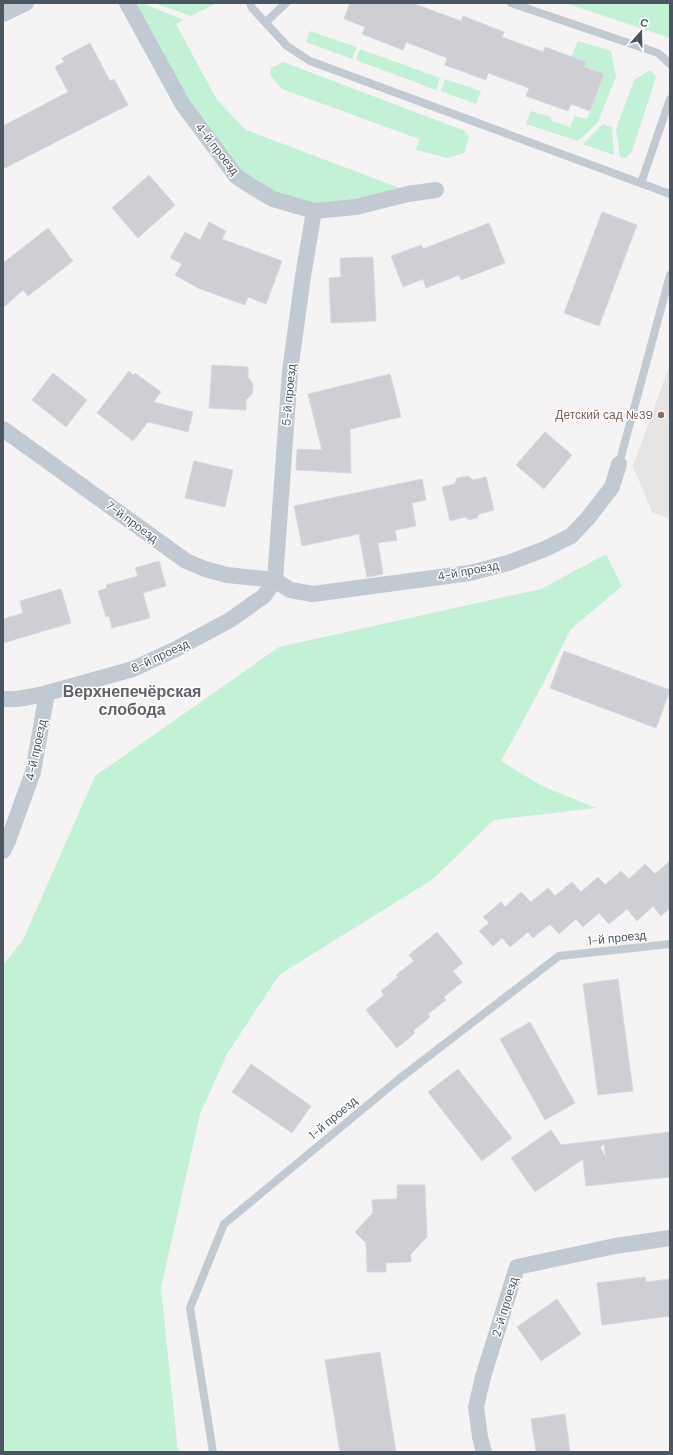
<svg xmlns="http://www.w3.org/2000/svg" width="673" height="1455" font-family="'DM Sans',sans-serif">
<rect width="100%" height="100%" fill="#f5f3f3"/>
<path fill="#e6e4e5" d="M670,364V519L652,512L633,466Z"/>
<path fill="#c3f1d5" d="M127,3H142L183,20L176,24L217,100L246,130L413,193L320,211L236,176Z
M154,3H217L191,16Z
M565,3H670V38Z
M310,31L357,47L352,59L306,42Z
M578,41L611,51L616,76L598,122L578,141L526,124L531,111L551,117L552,121L570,127L575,116L587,119L604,74L584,67L586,62L571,57Z
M360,49L440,78L436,90L356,60Z
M283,62L465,131L469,137L464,153L448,158L416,150L419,139L282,89L270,75L271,68Z
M650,70L656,77L632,151L626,158L620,157L616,129L634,80Z
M445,79L481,91L476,104L441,91Z
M603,124L612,127L614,155L583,144Z
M606,554L622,586L571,629L538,693L501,761L542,786L596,808L494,820L433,879L279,975L227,1054L200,1114L161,1288L178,1452H3V965L23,940L95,776L279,647L541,589Z"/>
<path fill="#cdcfd5" stroke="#d7d9de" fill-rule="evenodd" d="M350,3H412L461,21L463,16L504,32L502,37L543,52L545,47L586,62L584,67L604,74L590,111L571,104L568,111L526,96L529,88L488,73L486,80L445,65L447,58L406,42L403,50L362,34L365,27L344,19Z
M90,43L110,81L114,79L128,105L3,169V126L68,92L55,67L64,62L62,58Z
M149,175L175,205L138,238L112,208Z
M602,212L637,225L599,326L564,313Z
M209,222L226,231L222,239L282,261L266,304L248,297L245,305L198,288L175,275L182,264L170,258L185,232L200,240Z
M489,223L505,263L461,280L459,275L426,288L423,279L403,287L391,256L421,245L423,249Z
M48,228L73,261L28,296L23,290L3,308V263Z
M373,257L376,321L331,323L329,278L341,277L340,258Z
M212,365L248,367V377L253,384V388L252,394L246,400V410L209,408Z
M129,371L133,375L135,373L161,392L153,402L193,412L188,432L148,422L133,441L97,413Z
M53,373L87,400L66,427L32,400Z
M390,374L401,417L350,429L351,473L296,470L297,449L322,450L308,394Z
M545,432L572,455L544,489L516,465Z
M194,461L233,470L225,507L185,498Z
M468,476L473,480L486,477L494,510L479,514L477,518L469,520L465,517L450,521L442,487L455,484L457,478Z
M422,479L426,500L412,503L416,526L395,530L397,540L378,543L383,574L367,577L359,534L302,546L294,506Z
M159,561L166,586L143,593L150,618L112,628L109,616L106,617L98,591L107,588L106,585L138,576L135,568Z
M61,589L71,623L3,643V619L23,613L20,601Z
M564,651L670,690L656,728L550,688Z
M670,861V908L661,916L653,906L637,921L627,909L609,924L599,913L583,927L576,919L559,934L550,924L533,938L528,932L510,947L502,938L493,946L479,931L489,923L483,917L501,902L505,907L521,892L531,902L548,888L555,896L572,882L581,892L598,877L605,885L621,871L629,879L645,864L655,874Z
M437,932L463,963L453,971L462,982L444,997L446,1000L428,1014L430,1017L413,1031L415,1033L397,1048L366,1010L384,995L381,991L398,977L396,975L414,961L409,955Z
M618,979L633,1091L598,1095L583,984Z
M530,1022L575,1103L545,1120L500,1039Z
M251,1064L311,1106L292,1133L232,1092Z
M458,1069L512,1138L482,1161L428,1092Z
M551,1130L561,1145L670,1132V1177L586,1186L583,1159L535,1192L511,1158ZM604,1144L606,1158L600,1147Z
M397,1185H425L427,1237L411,1254V1262L386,1263V1272H367L366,1243L355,1232L373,1213L372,1200L397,1199Z
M645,1277L646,1282L670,1279V1316L602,1325L597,1283Z
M557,1299L581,1334L541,1361L517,1327Z
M380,1352L396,1452H340L325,1360Z
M565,1414L570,1452H536L531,1419Z"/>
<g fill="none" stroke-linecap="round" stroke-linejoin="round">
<path stroke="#c1cad2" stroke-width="8" d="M250,3L252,8L287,46L310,61L670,194
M511,3L658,53L670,64
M266,22L286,3
M641,183L670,99
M619,464L670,275
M213,1452L190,1308L224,1224L399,1079L559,956L670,944"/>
<path stroke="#c1cad2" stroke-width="16" d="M127,3L183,105L236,176L254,188L273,199L314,211L356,207L408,194L436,190
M3,14L26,3
M3,429L186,561L205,569L227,575L275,580L290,590L313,594L470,573L508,563L545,549L571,536L588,518L612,487L619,464
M275,580L290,371L303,276L314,211
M3,699H17L40,695L133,669L174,650L230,620L264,596L275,580
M3,851L8,841L33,772L47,693
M484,1452L480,1437L476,1407L483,1377L517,1267L615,1246L670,1238"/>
</g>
<circle fill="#8d6e63" stroke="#fff" stroke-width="1.5" cx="661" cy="415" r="4"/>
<g text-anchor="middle" stroke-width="3" stroke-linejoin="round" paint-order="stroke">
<g font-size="12" fill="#4a5661" stroke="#fff">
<text transform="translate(217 149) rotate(52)" y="4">4-й проезд</text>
<text transform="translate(289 395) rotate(-85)" y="4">5-й проезд</text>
<text transform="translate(132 522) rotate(36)" y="4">7-й проезд</text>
<text transform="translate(468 571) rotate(-11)" y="4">4-й проезд</text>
<text transform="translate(160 656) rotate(-25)" y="4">8-й проезд</text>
<text transform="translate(36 750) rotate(-78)" y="4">4-й проезд</text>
<text transform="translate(617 938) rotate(-6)" y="4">1-й проезд</text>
<text transform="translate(333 1118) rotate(-40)" y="4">1-й проезд</text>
<text transform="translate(505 1307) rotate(-73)" y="4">2-й проезд</text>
</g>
<g font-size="12" fill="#785e54" stroke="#fff" text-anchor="end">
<text x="653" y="419">Детский сад №39</text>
</g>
<g font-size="16" font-weight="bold" fill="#5f6368" stroke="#fff">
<text x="132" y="697">Верхнепечёрская<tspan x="132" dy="18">слобода</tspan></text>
</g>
</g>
<rect width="673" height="1455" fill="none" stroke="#4a5661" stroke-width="8"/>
<g transform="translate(641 32) rotate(20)" stroke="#ffffff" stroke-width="3" paint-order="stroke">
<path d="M0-3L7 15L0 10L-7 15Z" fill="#4a5661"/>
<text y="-6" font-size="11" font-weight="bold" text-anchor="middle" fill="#4a5661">С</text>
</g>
</svg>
